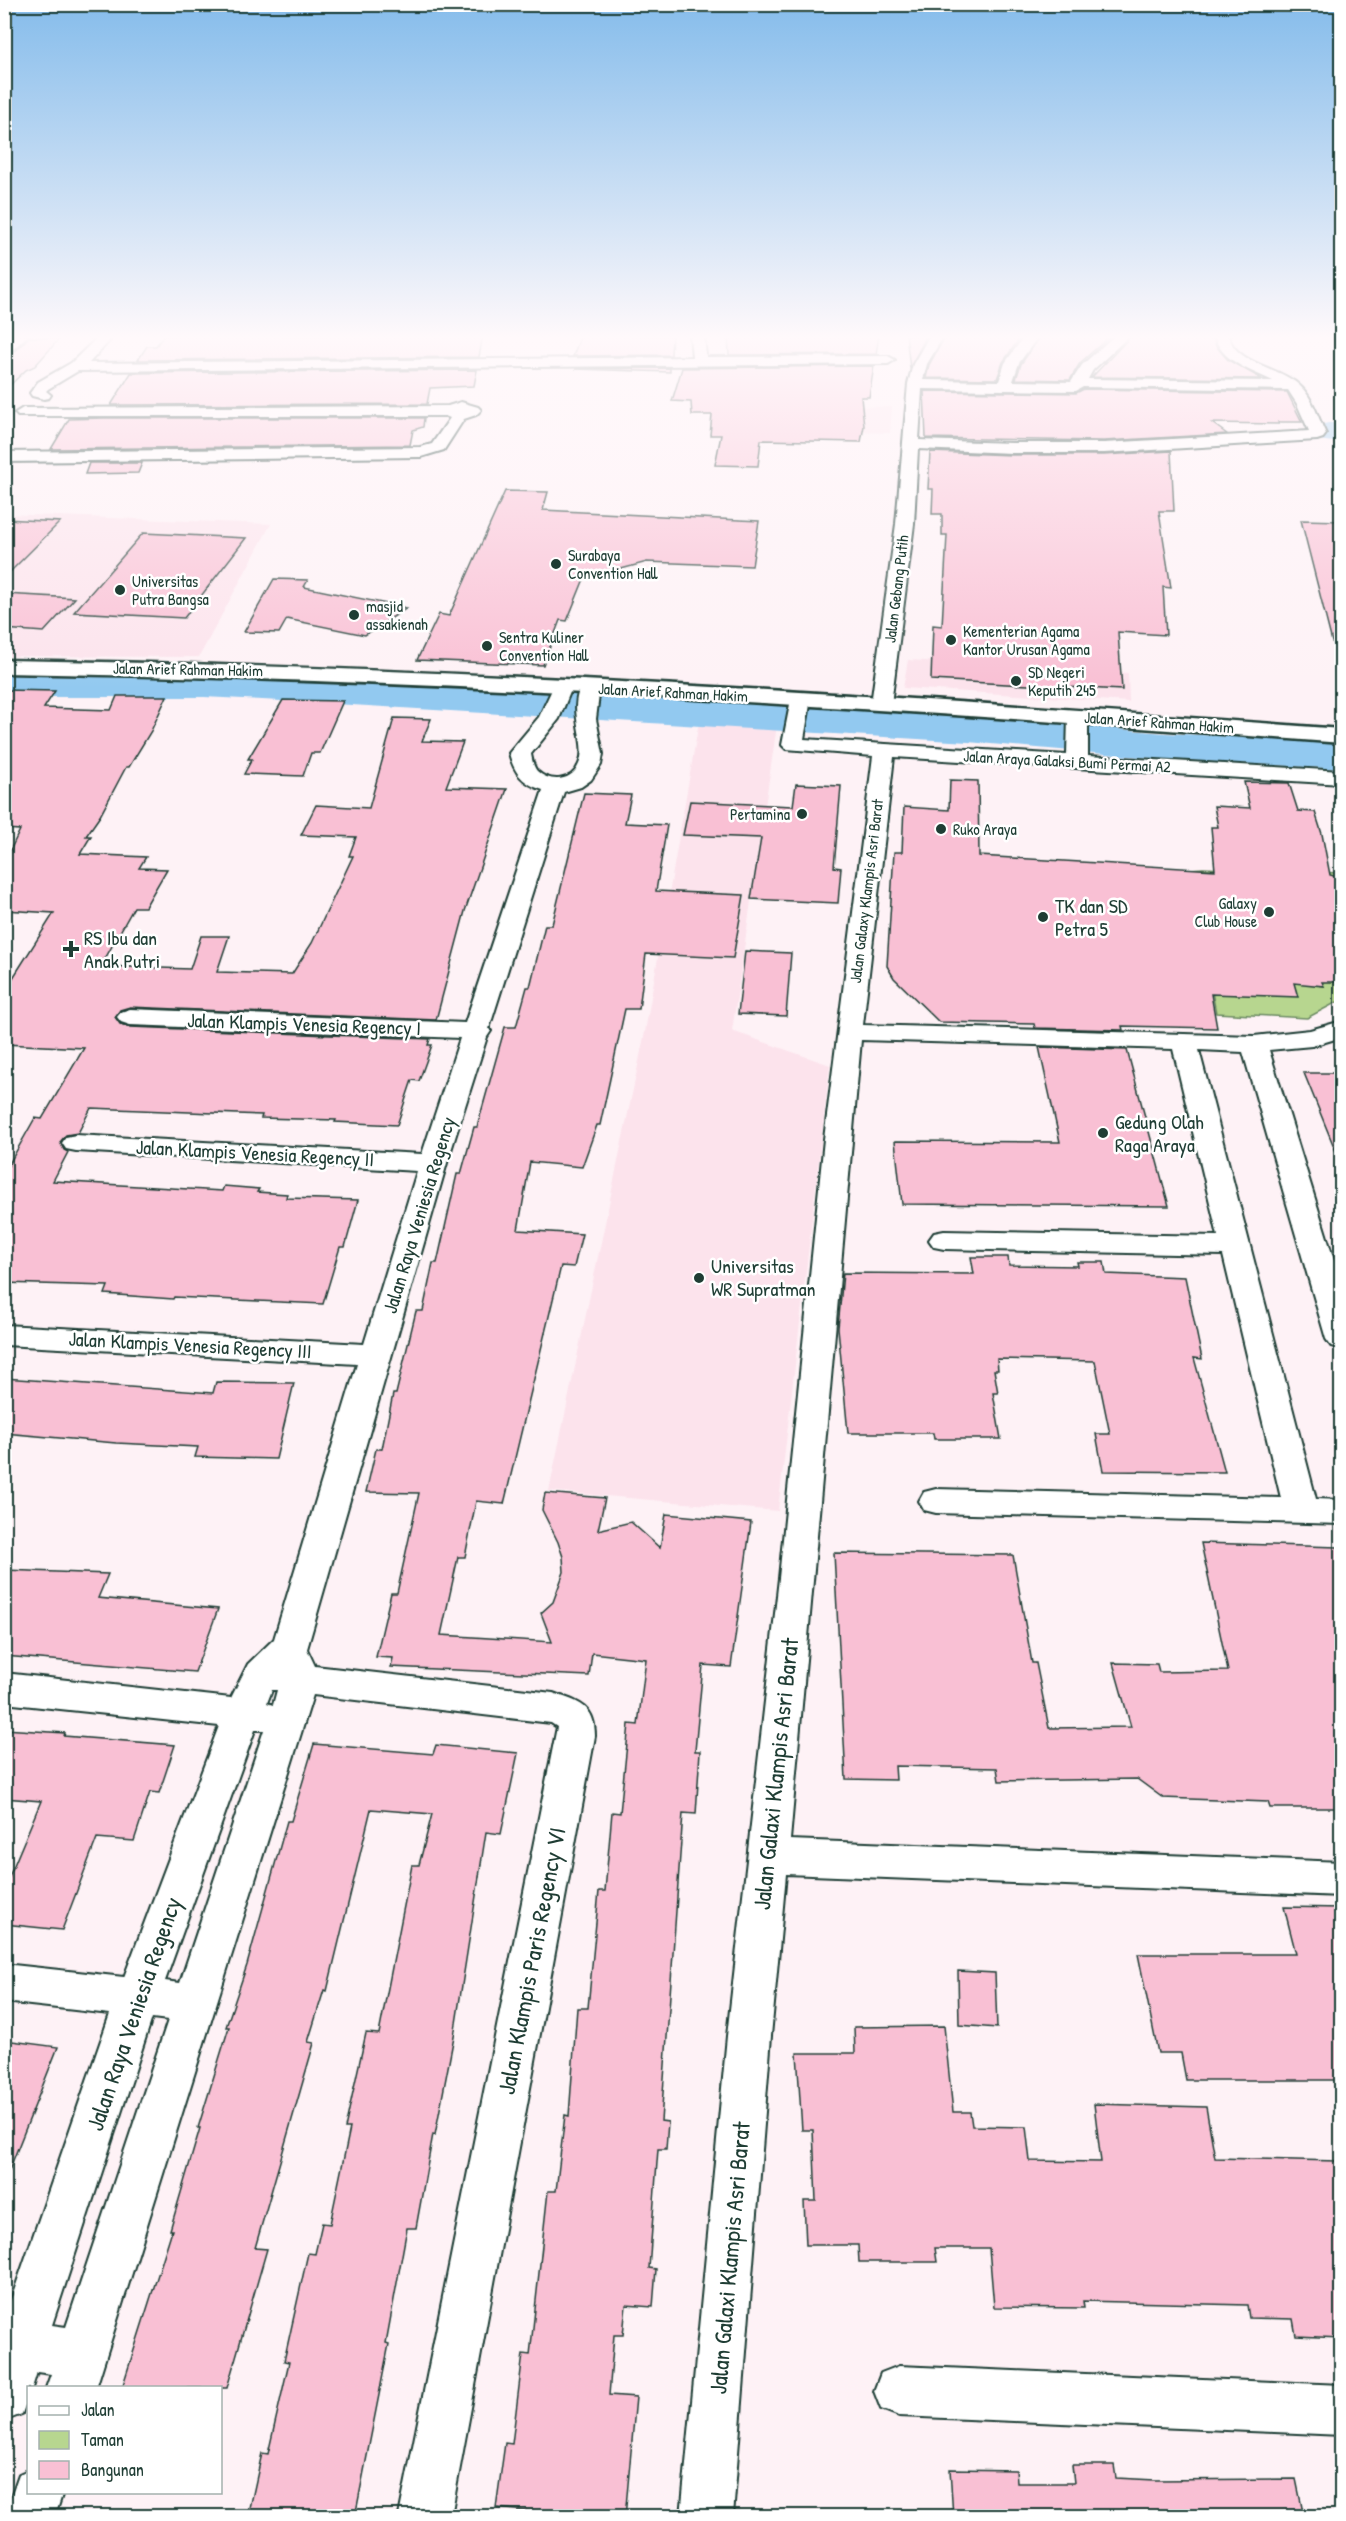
<svg xmlns="http://www.w3.org/2000/svg" width="1346" height="2521" font-family="'Patrick Hand',sans-serif">
<rect width="100%" height="100%" fill="#fef2f6"/>
<filter id="ink" filterUnits="userSpaceOnUse"><feTurbulence type="fractalNoise" baseFrequency=".0167" numOctaves="2"/><feDisplacementMap in="SourceGraphic" scale="12" xChannelSelector="R" yChannelSelector="G"/><feConvolveMatrix kernelMatrix="1 2 1 2 8 2 1 2 1" color-interpolation-filters="sRGB"/></filter>
<g filter="url(#ink)">
<path fill="#fce3ec" d="M772,405L892,407L890,433L767,429Z
M5,514L271,524L199,657L5,656Z
M908,660L1128,673L1129,702L903,688Z
M699,722L777,725L732,1031L830,1065L778,1511L549,1491L645,1032Z"/>
<path fill="#b7d68f" stroke="#6b8a62" stroke-width="1.5" d="M1203,868L1341,873V1000L1307,1018L1216,1013L1189,869Z"/>
<g fill="none" stroke-linecap="round" stroke-linejoin="round">
<path fill="#92c9f0" fill-rule="evenodd" d="M1328,423H1342V443L1317,440L1312,433L1317,426Z
M4,673H204L302,678L968,716L1163,733L1342,743V769L1163,759L968,742L302,702L204,697H4Z"/>
</g>
<path fill="#f9c0d4" stroke="#1f3d34" stroke-width="1.5" d="M164,335H483L479,357L138,360L147,346H156Z
M581,335H672L671,355L573,356Z
M728,335H879L876,354L729,355Z
M906,335H927L910,368Z
M946,335H1022L1003,362L997,379L926,378L929,365Z
M1041,335H1111L1080,363L1070,380L1016,379L1021,364Z
M1132,335L1189,339L1190,335H1212L1216,346L1228,360L1262,379L1092,377Z
M29,337L60,338L35,366L26,370L4,391V356L11,355Z
M874,366L869,397H861L864,426L861,442L761,440L758,466L715,465L721,435H710L712,415H692L691,402L672,401L682,368Z
M670,368V372L575,369Z
M477,370L474,386L430,388L427,404L111,405L131,373Z
M1084,389L1287,392L1302,422H1278L1279,424L1212,423L1227,434L1104,441L926,438L924,391L1076,393Z
M104,418H424L423,427L413,430L410,445L51,449L69,419Z
M1171,451L1174,511H1159L1171,588L1163,587L1166,635L1118,632L1122,690L931,680L933,625L942,626L947,535H942V514H932L933,489H928L930,452L1012,455H1104Z
M89,463H142L138,473L85,474Z
M505,491L548,492L543,510L759,521L752,566L647,562L584,579L567,621L560,620L543,665L417,660L439,614L449,616Z
M4,519L60,522L4,578Z
M1301,520L1341,521V641L1332,642Z
M143,533L246,538L184,618L74,612Z
M274,579L308,580L304,587L407,608L365,635L287,619L279,633L244,632Z
M4,594L75,598L44,632L4,629Z
M4,690L55,691L44,708L111,710L117,696H167L151,731L129,767H126L100,816L86,836H91L80,854L146,857L139,868L167,869L145,907H134L101,966L190,969L201,936H229L217,972L292,974L312,943L353,856H349L356,837L301,835L316,805L369,808L394,718L431,719L422,741L463,742L446,787L507,789L465,911L436,1020L130,1007L120,1010L115,1017L120,1024L130,1027L430,1039L428,1045H432L419,1081L412,1080L397,1125L335,1122L336,1120L261,1118L262,1115L91,1108L78,1133L66,1135L60,1142L64,1150L68,1152L53,1181L222,1191L224,1186L259,1189L257,1192L287,1194L286,1198L358,1200L345,1247H340L323,1304L174,1297L173,1299L105,1294L108,1286L4,1283V1173L35,1118L42,1119L84,1048L4,1044V992L54,913L4,910V863L20,830L4,829Z
M283,700L343,701L320,753H311L303,776L244,774L252,759H248Z
M950,780L978,781L979,856L1215,870L1211,827H1218L1214,806L1250,808L1244,782L1289,783L1298,811L1315,812L1322,834L1330,875L1341,878V982H1322L1324,986L1294,983L1298,997L1211,994L1217,1028L1122,1026L1123,1030L1035,1028L1034,1024L939,1022L894,978L887,966L894,852H902L904,807L949,810Z
M796,784L841,786L834,867L841,868L838,903L751,899L761,838L683,835L690,801L793,806Z
M584,793L631,795L625,823L667,825L656,891L744,895L733,958L646,954L639,1009H625L600,1125H597L582,1167L530,1162L518,1230L582,1234L574,1267L561,1266L504,1504L476,1501L465,1557H458L441,1635L552,1642L541,1613L553,1602L564,1572L563,1557L558,1542L542,1510L545,1493L605,1498L598,1530L631,1522L660,1548L666,1514L751,1522L731,1667L703,1665L695,1751H700L696,1814L683,1813L661,2121L668,2122L666,2149H658L649,2268L656,2269L653,2307L626,2305L623,2335H614L609,2395L636,2397L625,2517H587L496,2508L505,2443L512,2444L523,2354L530,2355L548,2191H556L565,2115L569,2116L577,2008H588L599,1891H605L612,1812L620,1813L629,1724L638,1725L646,1659L592,1653L589,1676L391,1667L393,1658L376,1657L391,1593H397L419,1493L366,1492L376,1449H382L393,1394H396L416,1311H423L433,1263H437L457,1174H461L474,1127H477L505,1027H516L527,987H530L545,925H552Z
M745,951L791,953L786,1016L738,1014Z
M1039,1047L1127,1050L1169,1206L902,1204L895,1141L1060,1142Z
M1304,1073H1341V1164Z
M971,1257H1008L1009,1265L1078,1266L1077,1262H1104L1106,1274L1185,1277L1202,1359L1194,1358L1225,1472L1103,1471L1096,1434H1110L1095,1361L997,1359L998,1370H994L998,1393H993L1001,1439H934L933,1433H848L838,1328L843,1273L974,1274Z
M4,1378L213,1393L216,1382L294,1383L276,1459L195,1457L198,1447L116,1443L4,1433Z
M1201,1543L1338,1547L1341,1558V1808H1270L1268,1802L1163,1798L1137,1779L999,1781L997,1768L895,1766L896,1780L846,1779L834,1553L1013,1555L1032,1663H1036L1049,1728L1131,1727L1113,1663L1157,1664L1159,1672L1228,1671Z
M4,1570L108,1574L98,1598L218,1609L195,1672L4,1656Z
M4,1729L65,1733L64,1736L175,1745L159,1793L150,1792L134,1841L97,1838L62,1930L4,1924V1889L41,1801L4,1798Z
M314,1744L433,1754L436,1745L518,1753L501,1834L486,1832L454,2036L435,2135L433,2134L416,2228H407L386,2343L389,2344L355,2517H248L262,2453L268,2454L289,2362L284,2361L308,2253L315,2254L322,2223L330,2224L350,2128H345L366,2033L379,2034L412,1865H419L432,1814L371,1809L327,1991L324,1990L308,2042L314,2043L255,2248L267,2249L227,2388H122L172,2230H170L200,2128H198L229,2027H226L247,1965L287,1821H291Z
M1284,1907L1341,1908V2080H1186L1181,2053H1158L1138,1954H1296Z
M958,1971L995,1973L997,2028L959,2025Z
M944,2026L953,2112H970L972,2126L1026,2127L1030,2161L1101,2162L1094,2104L1206,2107L1215,2158L1338,2161L1341,2177V2338L1296,2336L1293,2319L1249,2318L1247,2305L1083,2301L1084,2308L994,2307L989,2248H935L937,2262H859L858,2245H806L804,2201H816L813,2130H802L797,2053H855L854,2027Z
M4,2040L58,2047L6,2178H4Z
M1072,2465H1114L1116,2478L1155,2480L1296,2479L1304,2517H953L950,2469L1016,2470L1017,2483H1074Z"/>
<g fill="none" stroke-linecap="round" stroke-linejoin="round">
<g stroke="#1f3d34" stroke-width="4">
<path id="minor" d="M12,335H28L9,353L4,354V342Z
M100,335H115L89,363L692,357L690,335H704L706,357L888,356L895,360L888,364L78,371L48,389L46,391L51,395L49,398L44,399L32,396L30,393L38,382L71,363Z
M930,335H944L927,364L923,380L999,381L1005,363L1025,335H1039L1019,363L1013,381L1071,382L1082,365L1115,335H1130L1093,370L1088,379L1273,381C1251,370 1221,362 1214,335H1228C1236,365 1278,366 1299,385C1313,397 1318,418 1326,434L1323,438L1317,440L1104,453H1012L918,449L914,524L891,704L888,708H874L871,704L896,524L908,384L913,364ZM1083,387L1288,390L1297,404L1309,431L1104,443H1012L919,440L922,389L1076,391Z
M461,402L478,407L481,410L476,415L464,419L444,450L421,457L4,462V452L420,447L432,444L450,418L445,416H18L15,413L23,408L448,406Z
M563,679L570,681L573,685L559,719L531,754C532,759 533,766 537,771C550,783 572,782 579,764C589,743 565,709 583,683H597L600,687L596,719L603,754L601,765L591,780L581,787L564,792L489,1029L491,1031L487,1037L447,1163L307,1649L315,1666L553,1693C579,1702 595,1705 595,1736L451,2516H399L557,1727L551,1723L313,1695L96,2388H46L51,2374L37,2372L32,2388H28V2397L22,2414L4,2421V2320L110,2014L4,2002V1964L124,1977L219,1726L4,1703V1673L231,1698L248,1664L274,1639L357,1364L4,1345V1325L364,1344L417,1171L76,1151L66,1149L62,1143L66,1137L76,1135L422,1154L460,1038L130,1025L121,1022L117,1017L121,1012L130,1009L465,1023L543,790C523,784 514,773 509,753L539,717L556,681ZM272,1690H277L273,1705L267,1703ZM255,1730H264L180,1983L165,1981ZM152,2018L168,2020L66,2327L52,2325Z
M801,693L808,695L811,699L804,739L1067,755L1068,716L1071,712L1078,710L1085,712L1088,716V756L1342,771V784L894,757L863,1025L1254,1036L1310,1030L1342,1021V1037L1312,1046L1269,1050L1342,1286V1349L1331,1346L1326,1339L1243,1052L1199,1050L1316,1499L1342,1500V1524L936,1513L924,1510L919,1501L924,1492L936,1489L1281,1498L1223,1255L944,1249L934,1247L929,1240L934,1233L944,1231L1218,1236L1173,1049L861,1040L790,1840L1342,1862V1896L786,1874L771,2036L733,2516H681L727,2036L779,1578L824,1139L873,756L786,749L782,745L791,699L794,695Z
M899,2366L1342,2385V2435L899,2416L881,2409L874,2391L881,2373Z
M28,2470V2492H63L55,2516H4L19,2474Z"/>
</g>
<g stroke="#1f3d34" stroke-width="5">
<path id="secondary" d="M4,660C451,667 897,696 1342,729V743C897,709 451,680 4,673Z"/>
</g>
<use href="#minor" fill="#fff" fill-rule="evenodd"/>
<use href="#secondary" fill="#fff" fill-rule="evenodd"/>
</g>
</g>
<linearGradient id="sky" x2="0" y2="1"><stop stop-color="#85bceb"/><stop offset="0.49" stop-color="#fff9fb"/><stop offset="1" stop-color="#fff9fb" stop-opacity="0"/></linearGradient>
<rect width="1346" height="688" fill="url(#sky)"/>
<g fill="#1f3d34" stroke="#fff" stroke-width="2">
<circle cx="556" cy="564" r="6"/>
<circle cx="120" cy="590" r="6"/>
<circle cx="354" cy="615" r="6"/>
<circle cx="951" cy="640" r="6"/>
<circle cx="487" cy="646" r="6"/>
<circle cx="1016" cy="681" r="6"/>
<circle cx="802" cy="814" r="6"/>
<circle cx="941" cy="829" r="6"/>
<circle cx="1269" cy="912" r="6"/>
<circle cx="1043" cy="917" r="6"/>
<path d="M68 940h6v6h6v6h-6v6h-6v-6h-6v-6h6z"/>
<circle cx="1103" cy="1133" r="6"/>
<circle cx="699" cy="1278" r="6"/>
</g>
<g text-anchor="middle" stroke-width="5" stroke-linejoin="round" paint-order="stroke">
<g font-size="16" fill="#1f3d34" stroke="#fff" text-anchor="start">
<text x="568" y="561">Surabaya<tspan x="568" dy="18">Convention Hall</tspan></text>
<text x="132" y="587">Universitas<tspan x="132" dy="18">Putra Bangsa</tspan></text>
<text x="366" y="612">masjid<tspan x="366" dy="18">assakienah</tspan></text>
<text x="963" y="637">Kementerian Agama<tspan x="963" dy="18">Kantor Urusan Agama</tspan></text>
<text x="499" y="643">Sentra Kuliner<tspan x="499" dy="18">Convention Hall</tspan></text>
<text x="1028" y="678">SD Negeri<tspan x="1028" dy="18">Keputih 245</tspan></text>
<text x="790" y="820" text-anchor="end">Pertamina</text>
<text x="953" y="835">Ruko Araya</text>
<text x="1257" y="909" text-anchor="end">Galaxy<tspan x="1257" dy="18">Club House</tspan></text>
</g>
<g font-size="16" fill="#1f3d34" stroke="#fff">
<text transform="translate(896 589) rotate(-83)" y="6">Jalan Gebang Putih</text>
<text transform="translate(188 669) rotate(1)" y="6">Jalan Arief Rahman Hakim</text>
<text transform="translate(673 692) rotate(3)" y="6">Jalan Arief Rahman Hakim</text>
<text transform="translate(1159 722) rotate(4)" y="6">Jalan Arief Rahman Hakim</text>
<text transform="translate(1067 761) rotate(3)" y="6">Jalan Araya Galaksi Bumi Permai A2</text>
<text transform="translate(866 891) rotate(-83)" y="6">Jalan Galaxy Klampis Asri Barat</text>
</g>
<g font-size="20" fill="#1f3d34" stroke="#fff" text-anchor="start">
<text x="1055" y="913">TK dan SD<tspan x="1055" dy="23">Petra 5</tspan></text>
<text x="84" y="945">RS Ibu dan<tspan x="84" dy="23">Anak Putri</tspan></text>
<text x="1115" y="1129">Gedung Olah<tspan x="1115" dy="23">Raga Araya</tspan></text>
<text x="711" y="1273">Universitas<tspan x="711" dy="23">WR Supratman</tspan></text>
</g>
<g font-size="20" fill="#1f3d34" stroke="#fff">
<text transform="translate(304 1024) rotate(2)" y="7">Jalan Klampis Venesia Regency I</text>
<text transform="translate(255 1153) rotate(3)" y="7">Jalan Klampis Venesia Regency II</text>
<text transform="translate(419 1215) rotate(-73)" y="7">Jalan Raya Veniesia Regency</text>
<text transform="translate(190 1345) rotate(3)" y="7">Jalan Klampis Venesia Regency III</text>
</g>
<g font-size="24" fill="#1f3d34" stroke="#fff">
<text transform="translate(776 1774) rotate(-84)" y="8">Jalan Galaxi Klampis Asri Barat</text>
<text transform="translate(532 1961) rotate(-79)" y="8">Jalan Klampis Paris Regency VI</text>
<text transform="translate(134 2014) rotate(-71)" y="8">Jalan Raya Veniesia Regency</text>
<text transform="translate(730 2258) rotate(-85)" y="8">Jalan Galaxi Klampis Asri Barat</text>
</g>
</g>
<rect width="1346" height="2521" fill="none" stroke="#fff" stroke-width="24"/>
<rect x="12" y="12" width="1322" height="2497" fill="none" stroke="#1f3d34" stroke-width="2" filter="url(#ink)"/>
<rect x="27" y="2386" width="195" height="108" fill="#ffffff" stroke="#a5b1ae" stroke-width="1.5"/>
<rect x="39" y="2406" width="30" height="9" fill="#ffffff" stroke="#a5b1ae" stroke-width="1.5"/>
<text x="81" y="2416" font-size="18" fill="#1f3d34">Jalan</text>
<rect x="39" y="2431" width="30" height="18" fill="#b7d68f" stroke="#a5b1ae" stroke-width="1.5"/>
<text x="81" y="2446" font-size="18" fill="#1f3d34">Taman</text>
<rect x="39" y="2461" width="30" height="18" fill="#f9c0d4" stroke="#a5b1ae" stroke-width="1.5"/>
<text x="81" y="2476" font-size="18" fill="#1f3d34">Bangunan</text>
</svg>
